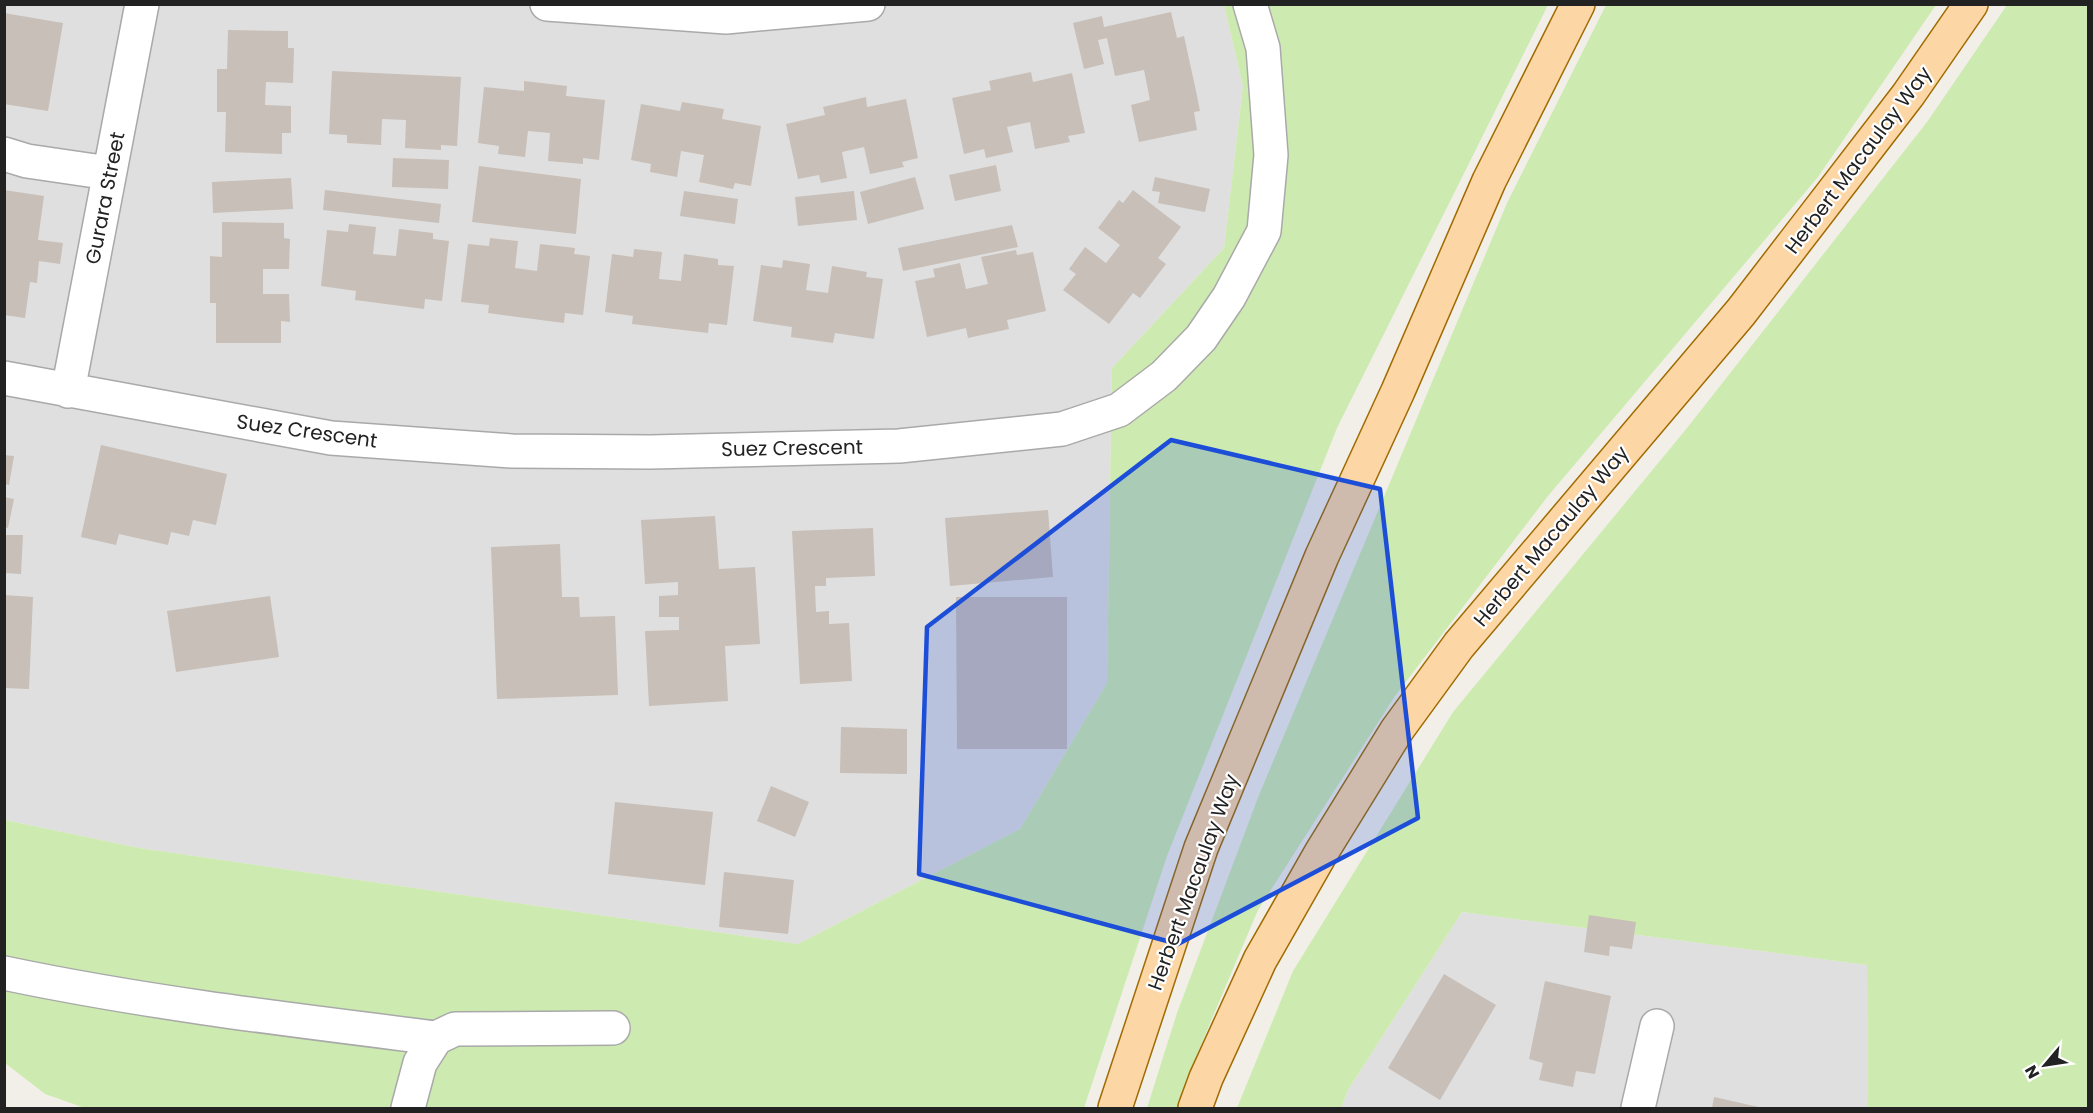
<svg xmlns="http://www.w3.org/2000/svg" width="2093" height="1113" font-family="Poppins,sans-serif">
<rect width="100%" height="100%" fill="#f2efe9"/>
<path fill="#e0dfdf" d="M5,5H1224L1243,86L1224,248L1112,368L1107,683L1020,829L798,944L139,848L5,820Z
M1462,912L1867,965L1868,1108H1341L1348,1090Z"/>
<path fill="#cdebb0" d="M1224,5H1548L1337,428L1167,856L1084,1108H85L45,1094L5,1063V820L139,848L798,944L1020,829L1107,683L1112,368L1224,248L1243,86Z
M1606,5H1936L1818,177L1548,496L1395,696L1258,910L1186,1080L1177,1108H1147L1177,1013L1259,795L1507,203Z
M2007,5H2088V1108H1868L1867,965L1462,912L1348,1090L1341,1108H1237L1293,971L1453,712L1687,428L1927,122Z"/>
<path fill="#c7bfb8" d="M1171,12L1177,38L1184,36L1196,91L1200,111L1194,112L1197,130L1139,142L1131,105L1150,100L1144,70L1115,76L1107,38L1098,40L1104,64L1084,69L1073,23L1102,16L1104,27Z
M4,13L63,23L48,111L4,104Z
M228,30L288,31V48H294L293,83L266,82L265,105L291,106V133H282V154L225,152L226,112H217V69H227Z
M332,71L461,77L457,146L441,145V150L405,148L406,120L382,119L381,145L347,143V135L329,134Z
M1031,72L1033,82L1072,73L1085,133L1068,136L1070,142L1035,149L1030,122L1007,127L1013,152L986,158L984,149L964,154L952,98L991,90L989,81Z
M524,81L567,86L566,96L605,100L599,160L583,158V164L548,161L550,133L528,131L525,157L498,154L499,146L478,143L484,87L524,91Z
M866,97L867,107L906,99L918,158L902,162L904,167L870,174L864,147L842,152L847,178L821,183L819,175L798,179L786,124L825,115L823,107Z
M682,102L724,109L722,119L761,126L751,186L735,183L733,189L699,182L704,155L681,151L677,177L650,172L651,164L631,160L641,104L680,111Z
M393,158L449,160L448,189L392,187Z
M996,165L1001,191L955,201L949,175Z
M479,166L581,179L576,234L472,222Z
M915,177L924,209L868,224L860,192Z
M1155,177L1210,189L1205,212L1158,203L1160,192L1152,191Z
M291,178L293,209L213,213L212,182Z
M4,190L44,196L38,240L63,243L60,264L39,261L37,283L30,282L25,318L4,315Z
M325,190L441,204L439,223L323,210Z
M1133,190L1181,227L1158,258L1166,264L1140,298L1133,293L1109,324L1063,290L1076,274L1069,269L1085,247L1106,263L1120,245L1098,228L1119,200L1123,203Z
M684,191L738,199L735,224L680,216Z
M854,191L857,220L798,226L795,197Z
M222,222L284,223V238L290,239L289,269H263V294H289L290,322L281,321V343H216V303H210V256L222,257Z
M349,224L376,227L373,254L396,256L399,229L433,233V239L449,241L442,301L425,299L424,309L355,300L356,291L321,286L327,230L348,232Z
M1012,225L1018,247L903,271L898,248Z
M490,238L518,241L515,268L537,271L540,244L575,248L574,254L590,256L583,315L565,313L564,323L488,313L489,305L461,302L468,244L489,246Z
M634,249L662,252L659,279L681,281L684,254L718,259V265L734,266L727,325L709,323L708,333L632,324L633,316L605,312L612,254L633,257Z
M1016,250L1017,255L1033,252L1046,311L1007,320L1009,329L968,338L966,328L927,337L915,281L935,277L933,269L960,263L966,289L988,284L981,257Z
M783,260L810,264L806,290L828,293L832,266L867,272L866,277L883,279L874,339L835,333L833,343L791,337L792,327L753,321L761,265L782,268Z
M101,445L227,474L216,525L193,520L189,536L171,532L168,545L119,534L116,545L81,537Z
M4,455L14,456L9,485L4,484Z
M4,497L14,499L8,528L4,527Z
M1048,510L1053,577L950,586L945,518Z
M715,516L719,569L755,567L760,644L725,646L728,701L649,706L645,631L679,630V617H659V596L678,595V582L645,584L641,520Z
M873,528L875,576L826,578V586H815L816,612L829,611V624L849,623L852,681L800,684L792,531Z
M4,535H23L21,574L4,573Z
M560,544L562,597H579L580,617L615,616L618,695L497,699L491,547Z
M4,595L33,597L29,689L4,688Z
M270,596L279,657L176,672L167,611Z
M956,597H1067V749H957Z
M841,727L907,729V774L840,773Z
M771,786L809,802L795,837L757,821Z
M615,802L713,812L705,885L608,874Z
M724,872L794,880L788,934L719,927Z
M1589,915L1636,922L1632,949L1610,946L1609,956L1584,952Z
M1444,974L1496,1005L1440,1100L1388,1068Z
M1545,981L1611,996L1595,1074L1576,1071L1573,1087L1539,1080L1543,1063L1529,1059Z
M1714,1097L1763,1108H1712Z"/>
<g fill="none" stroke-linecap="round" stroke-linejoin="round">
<g stroke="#a9a9a9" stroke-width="36">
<path id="minor" d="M547,4L726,17L868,4
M4,154L27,161L109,173
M4,378L331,438L512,451L651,452L899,446L1062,429L1119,410L1164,376L1201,338L1229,297L1264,231L1271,155L1263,48L1250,4
M68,391L142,4
M4,973C147,1003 292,1020 436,1038
M408,1108L420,1063L436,1038L455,1029L613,1028
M1638,1108L1657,1026"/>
</g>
<g stroke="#a06b00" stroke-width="36">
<path id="major" d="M1115,1108L1201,848L1322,556L1398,391L1489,181L1578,4
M1195,1108L1206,1078L1260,960L1321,853L1397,730L1459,645L1741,312L1908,95L1971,4"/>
</g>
<use href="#minor" stroke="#fff" stroke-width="33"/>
<use href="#major" stroke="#fcd6a4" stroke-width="33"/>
</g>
<path fill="#1d4ed8" fill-opacity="0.2" stroke="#1d4ed8" stroke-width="4.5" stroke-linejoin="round" d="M1171,440L1380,489L1418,818L1178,944L919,874L927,627Z"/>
<g text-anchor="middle" stroke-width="4.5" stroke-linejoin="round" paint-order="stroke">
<g font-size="20" fill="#222" stroke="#fff">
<text transform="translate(1858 160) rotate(-53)" y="7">Herbert Macaulay Way</text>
<text transform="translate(105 198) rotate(-79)" y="7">Gurara Street</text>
<text transform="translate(307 431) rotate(8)" y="7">Suez Crescent</text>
<text transform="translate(792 448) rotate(-1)" y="7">Suez Crescent</text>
<text transform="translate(1551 536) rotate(-50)" y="7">Herbert Macaulay Way</text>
<text transform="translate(1193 882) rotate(-70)" y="7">Herbert Macaulay Way</text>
</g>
</g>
<rect width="2093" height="1113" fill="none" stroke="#222222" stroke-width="12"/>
<g transform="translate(2045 1065) rotate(241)" stroke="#ffffff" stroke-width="4.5" paint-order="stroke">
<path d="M0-4.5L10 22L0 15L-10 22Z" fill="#222222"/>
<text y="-9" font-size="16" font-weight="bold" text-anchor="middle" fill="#222222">N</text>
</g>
</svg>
